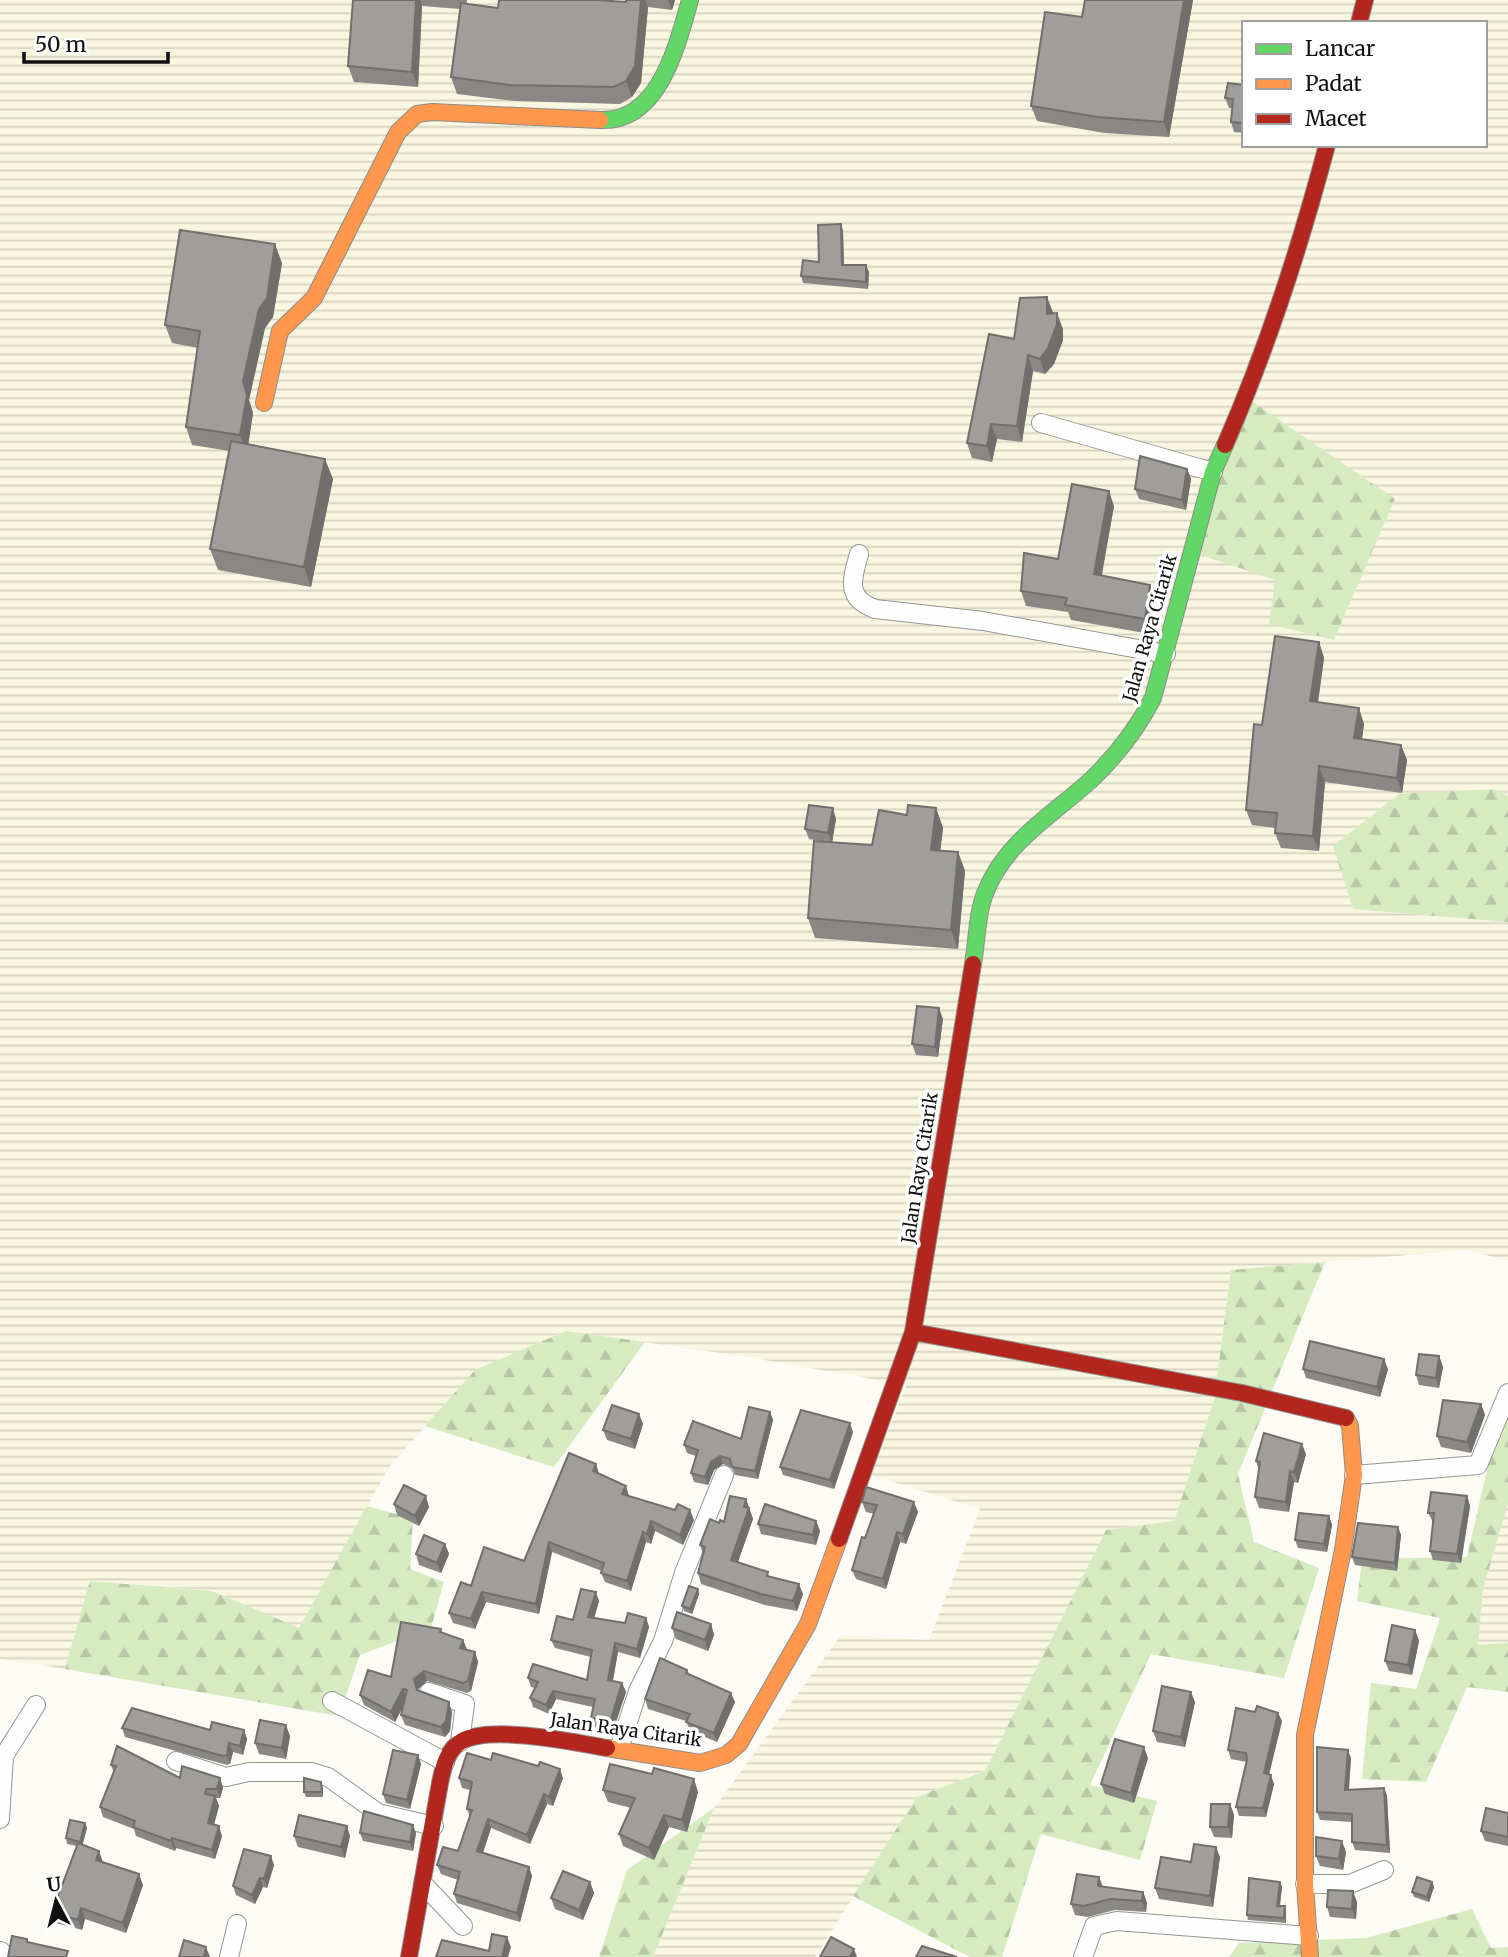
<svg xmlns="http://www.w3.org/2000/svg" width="1508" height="1957" font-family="Merriweather,serif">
<defs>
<pattern id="farmland-rules" width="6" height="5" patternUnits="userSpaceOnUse" patternTransform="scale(1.75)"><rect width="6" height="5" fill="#f9f7e1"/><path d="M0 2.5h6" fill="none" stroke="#d4d3c0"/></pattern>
<pattern id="forest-firs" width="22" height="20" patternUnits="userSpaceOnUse" patternTransform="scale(1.75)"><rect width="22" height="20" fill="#d7ebc1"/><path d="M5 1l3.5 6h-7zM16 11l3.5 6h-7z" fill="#b8c8a5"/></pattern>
</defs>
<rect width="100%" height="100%" fill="#fcfbf5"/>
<path fill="url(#farmland-rules)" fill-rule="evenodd" d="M0,0H1508V1261L1467,1250L1231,1270L1214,1400L1174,1521L1106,1530L985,1771L917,1797L815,1957H653L714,1808L841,1635L929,1640L980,1509L871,1475L906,1385L748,1357L566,1331L475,1370L389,1467L299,1629L212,1591L91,1581L65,1669L0,1659ZM1244,23H1485V145H1244Z
M1508,1504V1643L1478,1646L1483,1589Z"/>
<path fill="url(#forest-firs)" d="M1253,402L1395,499L1334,640L1269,624L1275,580L1201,555L1215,458Z
M1494,789L1508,796V922L1353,909L1333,846L1399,794Z
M1325,1262L1238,1474L1254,1542L1319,1568L1284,1678L1151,1654L1090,1785L1157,1801L1140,1860L1041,1834L1002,1957H970L853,1896L917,1797L985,1771L1106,1530L1174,1521L1214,1400L1231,1270Z
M566,1331L645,1342L554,1467L425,1426L475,1370Z
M1508,1390V1504L1483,1589L1478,1645L1508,1643V1692L1467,1687L1426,1782L1362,1779L1371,1683L1416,1689L1440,1618L1357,1601L1362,1559L1467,1557L1505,1392Z
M367,1506L413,1519L410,1569L444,1582L431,1628L360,1655L339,1716L65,1669L90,1581L212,1591L299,1628Z
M714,1808L653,1957H599L627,1870Z
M1472,1909L1491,1948L1508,1947V1957H1229L1239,1943L1366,1938Z"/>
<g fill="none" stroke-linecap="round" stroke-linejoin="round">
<g stroke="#969693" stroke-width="20">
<path id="street" d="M1041,423L1213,472
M859,554C852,579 845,598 875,609L983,621L1166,654
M1354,1475L1478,1465L1508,1393
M429,1692L465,1704L460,1742
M332,1701L445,1762
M619,1749L638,1691L663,1641L684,1573L724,1475
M176,1761L226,1777L249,1772H312L328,1777L378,1813L434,1826
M0,1819L4,1756L36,1705
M423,1884L463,1926
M1305,1884H1350L1384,1870
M0,1957L1,1951
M229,1957L237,1924
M1083,1957L1094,1926L1117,1921L1309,1936"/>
</g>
<g stroke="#8d8c8a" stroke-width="18">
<path id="fast" d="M600,120C659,123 677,46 690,0
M973,964C977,941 977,912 986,891C1006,841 1054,814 1092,779C1117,755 1137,729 1153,698L1213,472L1225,445"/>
</g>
<g stroke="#8d8c8a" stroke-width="18">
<path id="slow" d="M264,403L280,331L314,298L398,132L417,114L432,112L600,120
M607,1748L700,1763L726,1755L739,1744L808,1624L839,1539
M1310,1957L1305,1884V1735L1343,1550L1354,1475L1350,1426L1346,1418"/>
</g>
<g stroke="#8d8c8a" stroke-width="18">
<path id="jam" d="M1359,23L1365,0
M1225,445C1267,349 1300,247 1327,145
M913,1332L1242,1393L1346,1418
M839,1539L913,1332L973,964
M409,1957L440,1783C443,1768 447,1749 462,1741C492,1725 573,1742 607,1748"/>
</g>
<use href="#street" stroke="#fffefe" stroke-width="18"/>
<use href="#fast" stroke="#63d668" stroke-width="16"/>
<use href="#slow" stroke="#ff974d" stroke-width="16"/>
<use href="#jam" stroke="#b3261e" stroke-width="16"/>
</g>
<path fill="#8a8884" d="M353,0H467V4L498,8L605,1L626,2V0H675L672,10L648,7L641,83L632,97L620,104L515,101L457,94L451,77L460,9L422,6L418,87L354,82L348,66Z
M1085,0H1193L1169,137L1104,133L1037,121L1031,106L1082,17Z
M1244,85V133L1234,132L1231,122L1232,108H1229L1225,98Z
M841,224L843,231L844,265L869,272L868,289L803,283L801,276L819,262Z
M282,263L273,317L265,328L249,400L253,413L248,445L333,479L311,587L218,570L210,549L230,451L192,445L186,427L198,348L172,343L165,325Z
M1053,312L1063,329V340L1054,364L1045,374L1033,371L1022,442L997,439L992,462L972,458L967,443L1014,339Z
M1187,469L1191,479L1186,510L1139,499L1135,489Z
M1114,506L1102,575L1150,585L1155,600L1150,634L1071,620L1068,612L1026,606L1021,591L1058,559Z
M1319,642L1324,658L1318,702L1364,724L1362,739L1401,745L1407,760L1402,793L1325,782L1319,851L1281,848L1275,833L1276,828L1252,825L1246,810L1262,725Z
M936,808L943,828L940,851L958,852L965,871L958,949L815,938L808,918L820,841L809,839L805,829L836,819L832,842L872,845L907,815Z
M943,1019L938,1057L916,1055L912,1044Z
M1439,1356L1443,1367L1439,1388L1419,1385L1416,1375Z
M1303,1369H1388L1380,1397L1306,1378Z
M1481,1404L1485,1415L1471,1453L1441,1447L1437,1436Z
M770,1412L773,1420L758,1479L735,1475L732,1468L723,1464L714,1470L708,1485L694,1482L691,1473L696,1456L687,1453L684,1445L741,1439Z
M639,1414L643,1424L635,1449L607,1440L603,1430Z
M853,1432L834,1489L783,1475L780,1467Z
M1306,1454L1298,1483L1294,1482L1289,1512L1259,1508L1255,1497L1259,1471L1256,1461Z
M596,1464L599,1474L629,1496L694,1520L683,1545L655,1531L651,1544L646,1542L631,1591L605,1582L601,1573L602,1571L552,1552L539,1614L486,1602L475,1629L453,1623L449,1613L471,1586L524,1561Z
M1467,1496L1470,1506L1461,1563L1433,1560L1430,1551L1433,1522L1428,1513Z
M746,1499L753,1519L738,1562L770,1577L803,1594L797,1611L765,1605L701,1584L698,1573L703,1554L700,1545L719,1523L724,1522Z
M862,1502L918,1512L906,1544L900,1542L886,1589L856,1579L852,1570L874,1514L866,1512Z
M394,1504L429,1507L419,1526L397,1515Z
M1329,1516L1332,1525L1327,1552L1298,1548L1295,1540Z
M816,1521L820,1531L816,1545L761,1534L758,1524Z
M1398,1527L1401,1535L1397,1571L1355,1565L1352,1557Z
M445,1544L449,1554L441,1573L419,1565L416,1554Z
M698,1589L699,1594L692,1614L684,1611L682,1606Z
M599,1601L594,1618L625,1623L646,1618L649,1627L640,1658L618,1652L613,1681L622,1683L626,1692L613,1731L594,1727L591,1718L593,1707L556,1699L549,1714L533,1707L530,1698L535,1688L531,1687L528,1678L587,1680L591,1657L555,1648L551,1640Z
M711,1624L714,1635L708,1651L676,1639L672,1628Z
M441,1629L442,1633L463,1640L467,1649L475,1652L478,1662L471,1691L467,1693L427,1681L418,1689V1690L452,1712L450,1731L445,1737L405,1725L401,1715L403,1706L395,1722L364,1705L360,1695L391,1677Z
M1415,1630L1419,1641L1412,1675L1389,1671L1385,1661Z
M687,1670L689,1674L735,1702L717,1742L690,1731L686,1721L648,1709L645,1699Z
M1195,1702L1185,1747L1157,1742L1153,1731Z
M1255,1712L1278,1713L1282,1721L1269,1775L1274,1784L1266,1817L1239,1816L1236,1807L1247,1762L1231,1759L1228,1750Z
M122,1728L244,1730L247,1739L243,1755L233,1752L230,1764L227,1765L125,1737Z
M290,1736L286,1759L259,1754L255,1743Z
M418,1755L421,1764L410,1809L386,1803L383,1794Z
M1148,1758L1134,1803L1105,1794L1101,1784Z
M1351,1758L1349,1790L1384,1788L1387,1796L1390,1853L1355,1850L1352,1842V1822L1320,1820L1317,1812Z
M491,1760L563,1778L553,1806L547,1804L530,1844L491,1828L483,1853L529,1867L532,1876L520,1922L457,1903L454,1894L458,1880L441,1874L437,1865L458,1851L470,1817L467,1809L470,1790L462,1788L459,1778Z
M111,1765L180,1778H220L223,1788L220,1798H216L219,1806L214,1824L222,1836L215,1859L176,1848L175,1851L136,1836L134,1829L103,1817L100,1807L114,1773Z
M321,1782L323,1788V1797H306L304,1792Z
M603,1790L698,1792L687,1832L669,1827L654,1860L623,1846L619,1834L631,1808L608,1802Z
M1230,1804L1234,1815L1232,1838L1214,1837L1210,1827Z
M1508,1813V1846L1485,1841L1481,1831Z
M85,1823L87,1828L82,1845L103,1862L143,1885L126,1933L85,1919L82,1930L56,1923L52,1912L77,1846L67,1844L66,1838Z
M360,1833H416L413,1851L363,1841Z
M294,1836H350L345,1858L298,1847Z
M1346,1852L1343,1870L1320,1866L1316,1856Z
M1220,1857L1213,1907L1159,1899L1155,1888L1191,1862Z
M274,1865L267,1888L263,1887L255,1904L236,1895L233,1886Z
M1099,1877L1103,1887L1143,1892L1147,1903L1146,1912L1115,1910L1088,1917L1075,1915L1071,1904Z
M590,1882L594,1893L583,1920L555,1909L551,1898Z
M1280,1882L1282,1887L1280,1906H1285L1286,1911V1923L1248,1920L1247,1915Z
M1432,1882L1434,1887L1429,1902L1414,1897L1412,1892Z
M1357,1902L1356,1919L1330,1917L1327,1907Z"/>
<path fill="#706f6c" d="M416,0H420L422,6L418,87L412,72Z
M641,0H645L648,7L641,83L632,97L626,81Z
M668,0H675L672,10Z
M1184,0H1193L1169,137L1164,122Z
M841,224L843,231L844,271L842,265Z
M275,244L282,263L273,317L265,328L249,400L253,413L247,453L240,435L243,381L259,309Z
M866,265L869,272L868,289L866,282Z
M1047,297L1053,312V329L1047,314Z
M1057,313L1063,329V340L1054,364L1045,374L1040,359Z
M1028,355L1033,371L1022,442L1017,426Z
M991,424L997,439L992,462L987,446Z
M325,459L333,479L311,587L304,567Z
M1187,469L1191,479L1186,510L1182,500Z
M1109,491L1114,506L1099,588L1094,574Z
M1150,585L1155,600L1150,634L1145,619Z
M1319,642L1324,658L1316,716L1310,701Z
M1359,708L1364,724L1360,753L1354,738Z
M1401,745L1407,760L1402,793L1397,778Z
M1319,766L1325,782L1319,851L1313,836Z
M833,808L836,819L832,843L828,833Z
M936,808L943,828L938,869L931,850Z
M958,852L965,871L958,949L951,930Z
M939,1008L943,1019L938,1057L935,1047Z
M1439,1356L1443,1367L1439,1388L1436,1378Z
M1384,1359L1388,1369L1380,1397L1377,1387Z
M1481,1404L1485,1415L1471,1453L1467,1442Z
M770,1412L773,1420L758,1479L755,1471Z
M639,1414L643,1424L635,1449L631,1439Z
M850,1423L853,1432L834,1489L830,1480Z
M1302,1444L1306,1454L1298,1483L1294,1472Z
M720,1456L723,1464L714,1470L708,1485L705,1477L711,1462Z
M596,1464L599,1474L593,1471Z
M1290,1471L1294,1482L1289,1512L1286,1502Z
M626,1486L629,1496L626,1504L622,1494Z
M426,1496L429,1507L419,1526L415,1516Z
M1467,1496L1470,1506L1461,1563L1457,1554Z
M746,1499L753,1519L735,1570L731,1560Z
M914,1502L918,1512L906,1544L903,1534Z
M690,1510L694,1520L683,1545L680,1535Z
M1329,1516L1332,1525L1327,1552L1324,1544Z
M651,1521L655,1531L651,1544L647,1534Z
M816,1521L820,1531L816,1545L813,1535Z
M1398,1527L1401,1535L1397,1571L1395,1563Z
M643,1532L646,1542L631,1591L627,1581Z
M897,1532L900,1542L886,1589L883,1579Z
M549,1542L552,1552L539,1614L536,1604Z
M445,1544L449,1554L441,1573L437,1563Z
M799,1584L803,1594L797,1611L793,1601Z
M698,1589L699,1594L692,1614L690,1609Z
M482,1592L486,1602L475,1629L471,1619Z
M596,1592L599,1601L592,1626L588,1617Z
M646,1618L649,1627L640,1658L637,1649Z
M711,1624L714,1635L708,1651L705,1640Z
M1415,1630L1419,1641L1412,1675L1408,1665Z
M463,1640L467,1650L460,1648Z
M615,1643L618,1652L611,1689L608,1680Z
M475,1652L478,1662L471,1691L468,1681Z
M424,1671L427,1681L418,1689L421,1700L414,1679Z
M622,1683L626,1692L613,1731L610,1722Z
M403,1689L407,1699L395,1722L391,1712Z
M553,1691L556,1699L549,1714L546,1705Z
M1191,1692L1195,1702L1185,1747L1181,1737Z
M731,1693L735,1702L717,1742L714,1733Z
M449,1702L452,1712L450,1731L445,1737L441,1727Z
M1278,1713L1282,1721L1267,1782L1264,1773Z
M286,1725L290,1736L286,1759L282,1748Z
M244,1730L247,1739L243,1755L240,1746Z
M229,1743L233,1752L230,1764L227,1755Z
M1144,1747L1148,1758L1134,1803L1131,1793Z
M1348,1750L1351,1758L1348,1798L1345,1790Z
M418,1755L421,1764L410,1809L407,1800Z
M560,1769L563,1778L553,1806L549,1797Z
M1271,1775L1274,1784L1266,1817L1263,1808Z
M220,1778L223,1788L220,1798L217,1789Z
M694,1779L698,1792L687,1832L682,1820Z
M1384,1788L1387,1796L1390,1853L1387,1845Z
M544,1794L547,1804L530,1844L527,1835Z
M215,1796L219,1806L212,1832L208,1823Z
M1230,1804L1234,1815L1232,1838L1228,1827Z
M664,1815L669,1827L654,1860L649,1848Z
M488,1819L491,1828L480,1861L477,1851Z
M85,1823L87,1828L82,1847L80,1842Z
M413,1825L416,1833L413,1851L410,1842Z
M219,1826L222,1836L215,1859L212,1850Z
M347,1826L350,1836L345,1858L341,1847Z
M172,1838L176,1848L175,1851L171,1841Z
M1342,1841L1346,1852L1343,1870L1339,1859Z
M1216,1847L1220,1857L1213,1907L1210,1896Z
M99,1851L103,1862L96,1860Z
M271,1856L274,1865L267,1888L264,1879Z
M529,1867L532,1876L520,1922L517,1913Z
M139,1874L143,1885L126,1933L123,1923Z
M1099,1877L1103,1888L1098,1886Z
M260,1878L263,1887L255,1904L252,1895Z
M590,1882L594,1893L583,1920L579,1910Z
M1280,1882L1282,1887L1279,1911L1277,1906Z
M1432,1882L1434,1887L1429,1902L1427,1897Z
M1353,1891L1357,1902L1356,1919L1352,1909Z
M1143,1892L1147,1903L1146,1912L1142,1901Z
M1285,1906L1286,1911V1923L1284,1918Z
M81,1908L85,1919L82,1930L78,1920Z
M507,1937L511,1947L508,1957H502Z
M206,1947L210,1957H204Z
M854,1949L857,1957H850Z"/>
<path fill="#a09e9a" stroke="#706f6c" stroke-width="2" d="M353,0H416L412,72L348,66Z
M499,0H597L626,2V0H641L635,66L626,81L614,87L509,85L451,77L461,3L498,8Z
M1085,0H1184L1164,122L1098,117L1031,106L1045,12L1082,17Z
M1228,83L1244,85V123L1231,122L1233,99L1225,98Z
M841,224L842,265H866V282L801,276L803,260L819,262L818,225Z
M180,230L275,244L267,298L259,309L243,381L247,395L240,435L186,427L200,331L165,325Z
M1047,297V314L1057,313V324L1048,348L1040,359L1028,355L1017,426L991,424L987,446L967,443L989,334L1014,339L1020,298Z
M231,441L325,459L304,567L210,549Z
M1140,456L1187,469L1182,500L1135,489Z
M1072,484L1109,491L1094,574L1150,585L1145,619L1065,605L1067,598L1021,591L1024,553L1058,559Z
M1275,636L1319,642L1310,701L1359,708L1354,738L1401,745L1397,778L1319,766L1313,836L1275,833L1277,813L1246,810L1254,724L1262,725Z
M809,805L833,808L828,833L805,829Z
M908,805L936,808L931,850L958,852L951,930L808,918L814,841L872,845L879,810L907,815Z
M917,1006L939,1008L935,1047L912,1044Z
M1310,1341L1384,1359L1377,1387L1303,1369Z
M1419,1354L1439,1356L1436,1378L1416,1375Z
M1443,1400L1481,1404L1467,1442L1437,1436Z
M612,1405L639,1414L631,1439L603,1430Z
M749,1407L770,1412L755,1471L732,1467L730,1459L720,1456L711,1462L705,1477L691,1473L698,1450L684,1445L693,1421L741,1439Z
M801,1410L850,1423L830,1480L780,1467Z
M1264,1433L1302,1444L1294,1472L1290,1471L1286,1502L1255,1497L1260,1462L1256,1461Z
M569,1453L596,1464L593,1471L626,1486L622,1494L675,1510L678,1504L690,1510L680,1535L651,1521L647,1534L643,1532L627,1581L601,1573L604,1563L549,1542L536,1604L482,1592L471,1619L449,1613L461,1582L471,1586L484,1547L524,1561Z
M404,1485L426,1496L415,1516L394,1504Z
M866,1487L914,1502L903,1534L897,1532L883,1579L852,1570L862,1537L865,1538L877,1505L862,1502Z
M1431,1492L1467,1496L1457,1554L1430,1551L1434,1513H1428Z
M730,1496L746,1499L744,1507L749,1508L731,1560L768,1572L767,1576L799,1584L793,1601L761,1594L698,1573L705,1547L700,1545L710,1519L719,1523L720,1520L724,1522Z
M765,1504L816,1521L813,1535L758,1524Z
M1299,1513L1329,1516L1324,1544L1295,1540Z
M1358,1523L1398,1527L1395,1563L1352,1557Z
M424,1535L445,1544L437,1563L416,1554Z
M689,1586L698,1589L690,1609L682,1606Z
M581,1589L596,1592L588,1617L625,1623L628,1613L646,1618L637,1649L615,1643L608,1680L622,1683L610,1722L591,1718L595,1699L553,1691L546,1705L530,1698L538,1682L528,1678L533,1664L587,1680L592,1650L551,1640L557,1616L573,1620Z
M677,1612L711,1624L705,1640L672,1628Z
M401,1622L441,1629L440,1632L463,1640L460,1648L475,1652L468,1681L463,1683L424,1671L414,1679L417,1690L449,1702L446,1721L441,1727L401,1715L407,1690L403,1689L391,1712L360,1695L368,1670L391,1677Z
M1392,1625L1415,1630L1408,1665L1385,1661Z
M660,1658L687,1670L686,1673L731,1693L714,1733L686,1722L690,1714L645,1699Z
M1162,1686L1191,1692L1181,1737L1153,1731Z
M1257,1706L1278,1713L1264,1773L1271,1775L1263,1808L1236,1807L1247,1760L1246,1753L1228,1750L1236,1708L1255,1712Z
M132,1708L210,1730L212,1722L244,1730L240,1746L229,1743L227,1755L223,1756L122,1728Z
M260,1720L286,1725L282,1748L255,1743Z
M1115,1739L1144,1747L1131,1793L1101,1784Z
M117,1746L180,1778L182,1766L220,1778L217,1789H206L205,1794L215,1796L208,1823L219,1826L212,1850L172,1838L171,1841L133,1827L135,1821L100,1807L116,1766L111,1765Z
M1317,1747L1348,1750L1345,1790L1384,1788L1387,1845L1352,1842V1814L1317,1812Z
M393,1750L418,1755L407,1800L383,1794Z
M467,1753L491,1760L493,1753L538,1766L540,1762L560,1769L549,1797L544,1794L527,1835L488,1819L477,1851L529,1867L517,1913L454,1894L460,1872L437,1865L443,1847L458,1851L472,1810L467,1809L472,1782L459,1778Z
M610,1764L652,1774L654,1768L694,1779L682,1820L664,1815L649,1848L619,1834L635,1798L603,1790Z
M304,1778L321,1782L322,1792H304Z
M1211,1804H1230L1228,1827H1210Z
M1486,1808L1508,1813V1837L1481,1831Z
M364,1811L413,1825L410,1842L360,1833Z
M299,1815L347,1826L341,1847L294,1836Z
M70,1820L85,1823L80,1842L66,1838Z
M1316,1837L1342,1841L1339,1859L1316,1856Z
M78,1843L99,1851L96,1860L139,1874L123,1923L81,1908L78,1920L52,1912Z
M1194,1844L1216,1847L1210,1896L1155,1888L1161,1857L1191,1862Z
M244,1849L271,1856L264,1879L260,1878L252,1895L233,1886Z
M563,1871L590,1882L579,1910L551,1898Z
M1077,1874L1099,1877L1098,1886L1143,1892L1142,1901L1111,1899L1084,1906L1071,1904Z
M1417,1877L1432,1882L1427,1897L1412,1892Z
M1249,1878L1280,1882L1277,1906H1285L1284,1918L1247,1915Z
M1328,1890L1353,1891L1352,1909L1327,1907Z
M492,1934L507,1937L502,1957H436L442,1940L489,1951Z
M12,1936L27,1939V1942L68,1951L66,1957H8Z
M831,1937L854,1949L850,1957H820Z
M184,1940L206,1947L204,1957H179Z
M922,1946L957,1957H916Z"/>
<g text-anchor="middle" stroke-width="7" stroke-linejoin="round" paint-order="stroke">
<g font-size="18" fill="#101010" stroke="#fff">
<text transform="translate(1150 628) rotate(-74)" y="6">Jalan Raya Citarik</text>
<text transform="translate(920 1168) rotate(-81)" y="6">Jalan Raya Citarik</text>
<text transform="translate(626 1730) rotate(8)" y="6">Jalan Raya Citarik</text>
</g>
</g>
<rect x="1242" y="21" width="245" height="126" fill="#ffffff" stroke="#9f9f9f" stroke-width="2"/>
<rect x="1256" y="44" width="35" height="10" fill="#63d668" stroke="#9f9f9f" stroke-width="2"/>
<text x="1305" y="56" font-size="21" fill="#101010">Lancar</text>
<rect x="1256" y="79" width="35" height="10" fill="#ff974d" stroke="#9f9f9f" stroke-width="2"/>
<text x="1305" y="91" font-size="21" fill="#101010">Padat</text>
<rect x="1256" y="114" width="35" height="10" fill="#b3261e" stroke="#9f9f9f" stroke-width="2"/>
<text x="1305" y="126" font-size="21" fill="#101010">Macet</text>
<g transform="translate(56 1901) rotate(353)" stroke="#ffffff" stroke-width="5" paint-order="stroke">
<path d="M0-5L12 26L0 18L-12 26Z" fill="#101010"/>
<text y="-10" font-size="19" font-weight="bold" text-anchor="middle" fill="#101010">U</text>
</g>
<path d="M24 52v10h144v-10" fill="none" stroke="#101010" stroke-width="3.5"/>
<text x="35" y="52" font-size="21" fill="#101010" stroke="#ffffff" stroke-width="5" paint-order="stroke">50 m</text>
</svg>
